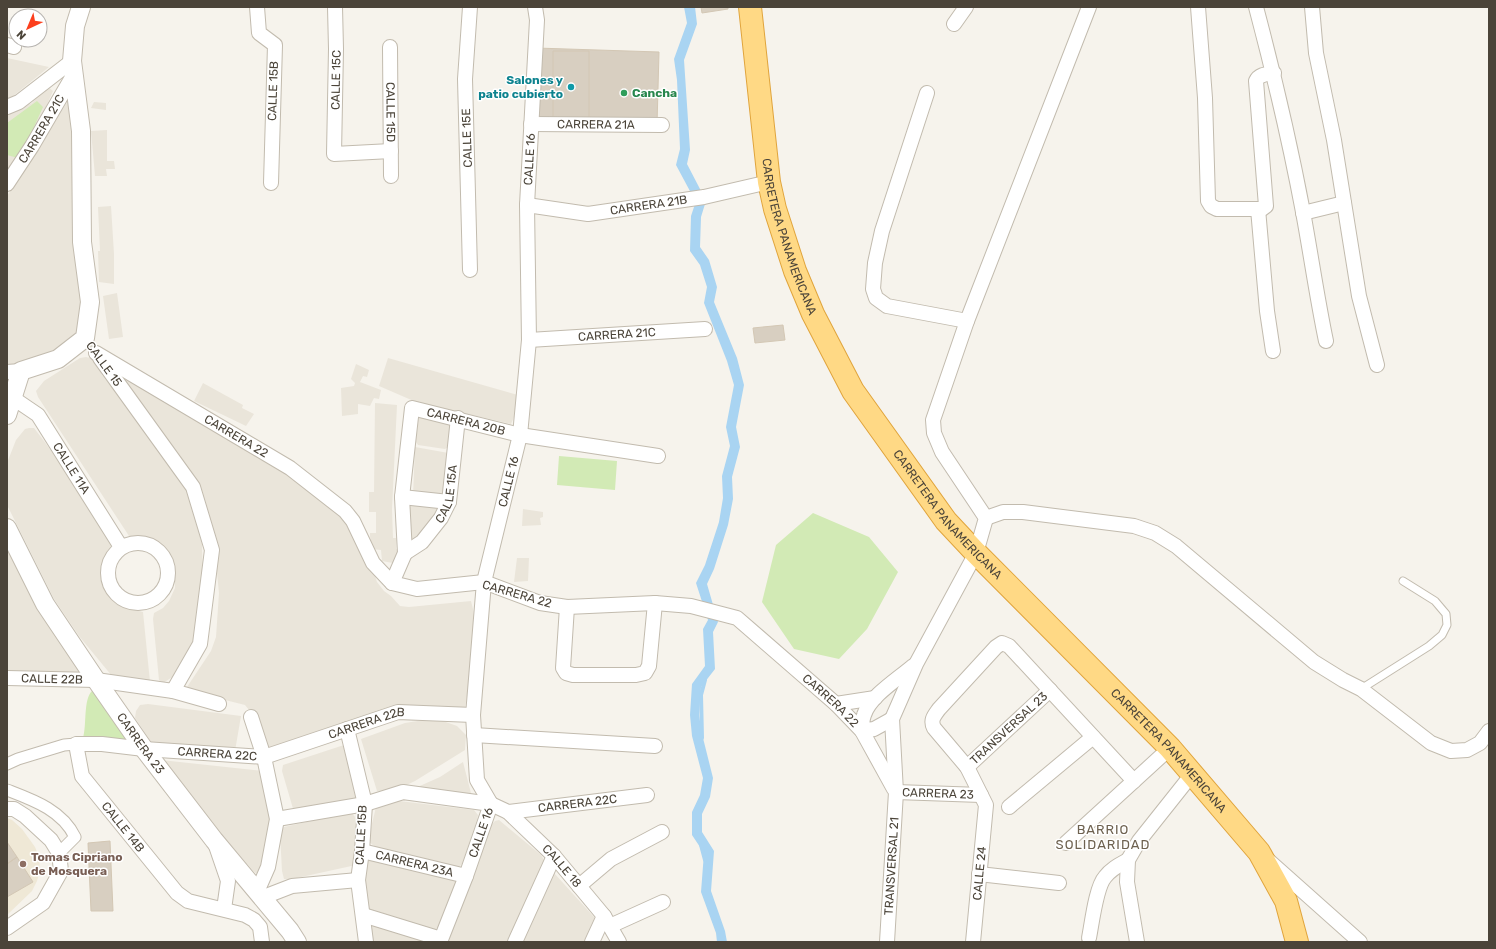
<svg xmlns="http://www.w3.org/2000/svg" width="1496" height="949" font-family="Rubik,sans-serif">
<rect width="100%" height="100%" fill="#f6f3ec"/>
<path fill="#eae5da" d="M7,58L49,67L7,101Z
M47,86L53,91L29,145L7,180V115L32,103Z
M68,101H72L81,310L80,325L74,339L44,359L7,366V196Z
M94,102L106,103V110L91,108Z
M107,130V161H114L115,169H106L107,176H95L91,131Z
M111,206L114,254V284L99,282L98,251H100L98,207Z
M117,293L123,337L109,339L103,296Z
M86,357L94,359L102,375L177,470L195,505L197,524L202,544L203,586L199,632L174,676L163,683L159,680L153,619L154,613L163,608L169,601L175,588V573L171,558L163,550L153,545L131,539L38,397L36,391L44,381L80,358Z
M388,358L518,395V408L511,424L416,402L379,386Z
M356,364L369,370L367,377L363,376L360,382L381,390L379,399L374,398L370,406L358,404V414L342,416L341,388L354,386L355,383L351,379Z
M110,368L285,470L342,511L372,567L377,582L384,591L391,596L400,606L409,607L471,601L473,609L474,626L470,677L465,708L458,710L425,709L267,749L257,720L245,705L225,700L184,696L187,687L211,651L216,637L219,593L213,533L202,491L171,444L140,408Z
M203,383L243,405L242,408L254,414L246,426L194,401Z
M375,403L397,405L392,509L393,538H396V549L398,550V564L382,561L381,550L372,549L370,536V533H376V512H369V492H374Z
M419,416L451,421L450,446L445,449L418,445L416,442Z
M29,428H34L44,441L119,546L111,553L106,562L103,578L106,591L113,600L121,606L143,612L150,682L112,676L79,636L54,599L7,505V463L16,440L25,429Z
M415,447L454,454L446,498L413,496Z
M408,505L438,507V512L436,520L412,543Z
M523,509L543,512V517L540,518L541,525L522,526Z
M7,542L84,676L7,671Z
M517,558H529L528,581L514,582Z
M148,704L241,716L235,751L154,746L135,718L136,711L140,705Z
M424,720L443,721L457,726L466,735L465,750L415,781L396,790L377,791L361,739L405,723Z
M344,745L362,800L294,812L282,771L283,765Z
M161,760L263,771L272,831L259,875L254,872L221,834Z
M463,762L473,801L413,789L440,777Z
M391,800L474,810L478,815L477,820L462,864L459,867H455L378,848L373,845L369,842V836L376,807Z
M351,812L355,817L359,861L356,865L292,879H284L282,871L280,833L284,827Z
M499,820L541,855L544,860V866L511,942H446L492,824L495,821Z
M370,859L458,880L457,886L438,927L435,930L367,912L365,864L366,862Z
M554,873L594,917L596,921L586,942H519Z
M373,923L430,942H372L370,927Z"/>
<path fill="#efe8d6" d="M7,818L12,820L22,829L35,847L39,857L40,870L37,881L32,891L7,915Z"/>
<path fill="#d2eab5" d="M37,101L43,107L25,147L18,158L7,155V123Z
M559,456L617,461L615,490L557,485Z
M813,513L869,537L898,572L867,629L839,659L794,649L762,602L776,545Z
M92,691H95L131,744L83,738C87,725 83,700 92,691Z"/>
<path fill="#a9d4f2" d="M684,7H695L697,24L684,60L690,150L687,164L700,189L705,204L701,217L700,247L709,260L717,287L714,302L737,358L744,385L736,427L740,447L732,477L733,499L728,525L714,569L707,584L718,622L713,632L715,669L701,687L699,715L702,734L713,778L710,797L702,814V832L714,851L711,891L725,931L727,942H717L716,933L701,892L704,853L692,835V812L700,795L703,778L692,736L690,715L692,684L705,666L703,629L708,620L696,583L705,565L719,522L723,498L722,476L730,446L726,427L734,385L727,361L704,303L707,287L700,265L690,251L691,216L695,204L691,193L676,165L680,149L677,80L674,59L687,23Z"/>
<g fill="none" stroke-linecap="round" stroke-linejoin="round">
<path stroke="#a9d4f2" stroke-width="4" d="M702,738L701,695L705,680
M701,845L705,860"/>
</g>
<path fill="#d8cfc1" stroke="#d3c7b4" d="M701,7H728V9L702,13Z
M536,48L659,52L657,125L534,121Z
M553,51H589V122H553Z
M783,325L785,340L755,343L753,328Z
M110,841L113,911H91L88,843Z
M7,842L17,857L7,864Z
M17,857L33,882L7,897V864Z"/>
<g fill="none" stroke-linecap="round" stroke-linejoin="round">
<g stroke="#c2bbae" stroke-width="9">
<path id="service" d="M1361,689L1429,646L1442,635L1447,625L1446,614L1435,601L1403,581"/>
</g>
<g stroke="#c2bbae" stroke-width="13">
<path id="pedestrian" d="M7,764L18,759L64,745L76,744
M7,790C33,800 62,810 75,837L59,853"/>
</g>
<g stroke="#c2bbae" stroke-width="16">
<g id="minor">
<path d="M257,7L259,33L275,45L271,183"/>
<path d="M335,7L336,49L334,154L391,151"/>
<path d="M1198,7L1205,98L1208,201L1211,206L1217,209H1262L1266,206L1256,81C1259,74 1267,74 1274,73"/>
<path d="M1256,7C1274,75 1290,143 1303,212C1311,255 1317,298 1326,341"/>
<path d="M1312,7L1316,53L1334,140L1359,296L1377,365"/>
<path d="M954,24L966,7"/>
<path d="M7,45L14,47"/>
<path id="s1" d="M390,47L391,176"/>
<path d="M927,93L882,231L875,263L873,289L876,298L887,306L967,321"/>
<path d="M7,107L19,102L72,61"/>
<path id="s2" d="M531,124L662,125"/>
<path id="s3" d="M7,184L32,146L74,74"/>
<path id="s4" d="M527,205L588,214L704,197L769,182"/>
<path d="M1258,209L1267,311L1273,351"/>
<path d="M1303,213L1344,203"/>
<path d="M470,270L465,79L470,7"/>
<path id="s5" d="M529,340L705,329"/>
<path id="s6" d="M96,353L290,468L345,511L353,521L373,563L392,583L417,589L484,582L540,603L567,607L655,603L691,606L737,618L836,704L862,731L894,789"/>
<path d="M100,358L193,487L212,550L200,644L173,691"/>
<path d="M7,372L21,371"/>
<path id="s7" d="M13,398L38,415L121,547"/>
<path d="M402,497L449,502"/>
<path d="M986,518L1003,512H1023L1134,526L1155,533L1176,546L1314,662L1343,680L1361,689L1431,743L1451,751L1467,750L1480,743L1489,731"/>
<circle cx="138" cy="573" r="30"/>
<path id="s8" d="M405,553L422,542L441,518L449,502L458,418"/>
<path id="s9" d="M392,583L405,553L402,497L412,408L520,435L658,456"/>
<path d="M567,607L563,668L566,673L573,675H636L645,673L649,666L655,603"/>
<path id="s10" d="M7,678L96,680L173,691L219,704"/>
<path d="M836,704L875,698"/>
<path d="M251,717L264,757L277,819L268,867L257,892"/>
<path d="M892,719L874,729L862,731C862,726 862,720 864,715C870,696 898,679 913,666"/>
<path d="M347,729L365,804L362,851L358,880L366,942"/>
<path d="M474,735L655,746"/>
<path id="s11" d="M967,767L1050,690"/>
<path id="s12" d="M896,792L981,795"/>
<path d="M1009,807L1093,737"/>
<path d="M7,809H14L25,816L51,840L59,853L61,871L43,903L7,928"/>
<path id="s13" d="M508,812L647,795"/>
<path id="s14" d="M277,819L365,804L403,792L491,804L508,812L554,856L604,916L619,942"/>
<path d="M1066,843L1170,748"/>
<path d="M216,846L228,881L224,909"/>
<path id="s15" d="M362,851L466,876"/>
<path d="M1269,861L1360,942"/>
<path d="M979,874L1059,883"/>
<path d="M579,886L611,859L662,832"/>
<path d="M261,898L292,886L358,880"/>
<path d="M363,915L441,939"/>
<path d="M610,926L663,902"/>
<path d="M1089,938C1092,923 1096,887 1105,877C1111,869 1119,865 1128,860"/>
<path id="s16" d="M262,942L260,927L254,920L245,915L188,901L177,893L82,776L76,744H102L144,749L264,757L398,712L473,715"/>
<path id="s17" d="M440,942L466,876L491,804L477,780L473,715L484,582L520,435L529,340L527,205L537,20L535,7"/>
<path d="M515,942L554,856"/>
<path d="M592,942L604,916"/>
<path id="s18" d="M887,942L896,792L892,719L916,664L976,553L986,518L942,452L934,433L933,420L967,321L1089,7"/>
<path id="s19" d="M973,942L986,805L967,767L934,728C930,720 934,716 939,709L996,647L1002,643L1009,646L1134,781"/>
<path d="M1137,942L1127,882L1128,860L1139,841L1193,773"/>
</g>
</g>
<g stroke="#c2bbae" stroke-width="20">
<g id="tertiary">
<path d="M7,415L21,371L58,359L85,338L90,302L82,242L81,131L72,61L75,26L81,7"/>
<path id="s20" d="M7,528L45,604L96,680L144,749L214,840L290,931L297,942"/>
</g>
</g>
<g stroke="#e0a43c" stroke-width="24">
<g id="trunk">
<path id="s21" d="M750,7L769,182L775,209L795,271L813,314L853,391L946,521L976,553L1170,748L1259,852L1286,901L1297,942"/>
</g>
</g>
<use href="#service" stroke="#fff" stroke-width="7"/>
<use href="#pedestrian" stroke="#fff" stroke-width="11"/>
<use href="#minor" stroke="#fff" stroke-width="14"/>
<use href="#tertiary" stroke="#fff" stroke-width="18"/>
<use href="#trunk" stroke="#ffd985" stroke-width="22"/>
</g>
<circle fill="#0f9aa8" stroke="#fff" stroke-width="1.5" cx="571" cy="87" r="4"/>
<circle fill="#2e9e5b" stroke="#fff" stroke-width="1.5" cx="624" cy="93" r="4"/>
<circle fill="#8d6e63" stroke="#fff" stroke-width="1.5" cx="23" cy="864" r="4"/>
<g text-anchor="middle" stroke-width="3" stroke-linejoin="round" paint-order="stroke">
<g font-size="12" fill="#4b4439" stroke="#fff">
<text transform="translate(336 80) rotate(-89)" y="4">CALLE 15C</text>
<text transform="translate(273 91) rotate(-88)" y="4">CALLE 15B</text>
<text dy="4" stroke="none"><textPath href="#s1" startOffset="65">CALLE 15D</textPath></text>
<text dy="4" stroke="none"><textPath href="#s2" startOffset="65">CARRERA 21A</textPath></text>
<text dy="4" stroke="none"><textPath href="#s3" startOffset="65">CARRERA 21C</textPath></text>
<text transform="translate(467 138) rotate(-92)" y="4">CALLE 15E</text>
<text dy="4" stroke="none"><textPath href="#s17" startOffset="801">CALLE 16</textPath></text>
<text dy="4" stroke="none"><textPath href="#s4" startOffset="123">CARRERA 21B</textPath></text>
<text dy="4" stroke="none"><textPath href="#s21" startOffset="234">CARRETERA PANAMERICANA</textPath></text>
<text dy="4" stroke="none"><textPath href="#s5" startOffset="88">CARRERA 21C</textPath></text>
<text transform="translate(104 364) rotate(54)" y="4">CALLE 15</text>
<text dy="4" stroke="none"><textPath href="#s9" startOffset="234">CARRERA 20B</textPath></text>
<text dy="4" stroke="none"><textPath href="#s6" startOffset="163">CARRERA 22</textPath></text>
<text dy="4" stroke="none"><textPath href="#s7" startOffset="93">CALLE 11A</textPath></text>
<text dy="4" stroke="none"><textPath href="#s17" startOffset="477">CALLE 16</textPath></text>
<text dy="4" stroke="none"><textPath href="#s8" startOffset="76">CALLE 15A</textPath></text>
<text dy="4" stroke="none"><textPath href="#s21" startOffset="558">CARRETERA PANAMERICANA</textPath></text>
<text transform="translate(517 594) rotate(16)" y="4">CARRERA 22</text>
<text dy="4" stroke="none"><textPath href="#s10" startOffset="45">CALLE 22B</textPath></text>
<text dy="4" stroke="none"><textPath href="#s6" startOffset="859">CARRERA 22</textPath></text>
<text dy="4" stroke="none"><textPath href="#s16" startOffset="587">CARRERA 22B</textPath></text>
<text dy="4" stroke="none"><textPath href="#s11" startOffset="57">TRANSVERSAL 23</textPath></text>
<text dy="4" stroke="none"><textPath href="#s20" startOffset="254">CARRERA 23</textPath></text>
<text dy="4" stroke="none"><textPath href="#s21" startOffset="882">CARRETERA PANAMERICANA</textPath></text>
<text dy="4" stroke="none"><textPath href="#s16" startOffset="432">CARRERA 22C</textPath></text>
<text dy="4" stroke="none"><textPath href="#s12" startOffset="42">CARRERA 23</textPath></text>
<text dy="4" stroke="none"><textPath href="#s13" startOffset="70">CARRERA 22C</textPath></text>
<text transform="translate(123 827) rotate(51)" y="4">CALLE 14B</text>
<text dy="4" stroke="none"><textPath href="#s17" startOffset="117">CALLE 16</textPath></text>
<text transform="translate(361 835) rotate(-87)" y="4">CALLE 15B</text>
<text dy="4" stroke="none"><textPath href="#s15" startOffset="54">CARRERA 23A</textPath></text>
<text dy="4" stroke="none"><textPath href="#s18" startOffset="76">TRANSVERSAL 21</textPath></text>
<text dy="4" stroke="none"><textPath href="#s14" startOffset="313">CALLE 18</textPath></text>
<text dy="4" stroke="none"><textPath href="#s19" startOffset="69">CALLE 24</textPath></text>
</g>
<g font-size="12" font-weight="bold" fill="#0d838f" stroke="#fff" text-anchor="end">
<text x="563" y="84">Salones y<tspan x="563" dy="14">patio cubierto</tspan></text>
</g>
<g font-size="12" font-weight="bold" fill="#27864d" stroke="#fff" text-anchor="start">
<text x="632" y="97">Cancha</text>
</g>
<g font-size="12" font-weight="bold" fill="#785e54" stroke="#fff" text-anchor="start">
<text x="31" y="861">Tomas Cipriano<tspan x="31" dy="14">de Mosquera</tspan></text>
</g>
<g font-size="13" letter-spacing="1" fill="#6e6250" stroke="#fff">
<text x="1103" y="834">BARRIO<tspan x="1103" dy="15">SOLIDARIDAD</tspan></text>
</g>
</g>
<rect width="1496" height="949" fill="none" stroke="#4b4439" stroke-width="16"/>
<g transform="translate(28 28) rotate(224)"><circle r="19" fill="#ffffff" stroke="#b7b4b0"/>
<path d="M0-3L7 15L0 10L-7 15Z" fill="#fc3f1d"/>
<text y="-6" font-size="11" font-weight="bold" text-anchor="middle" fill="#4b4439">N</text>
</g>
</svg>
